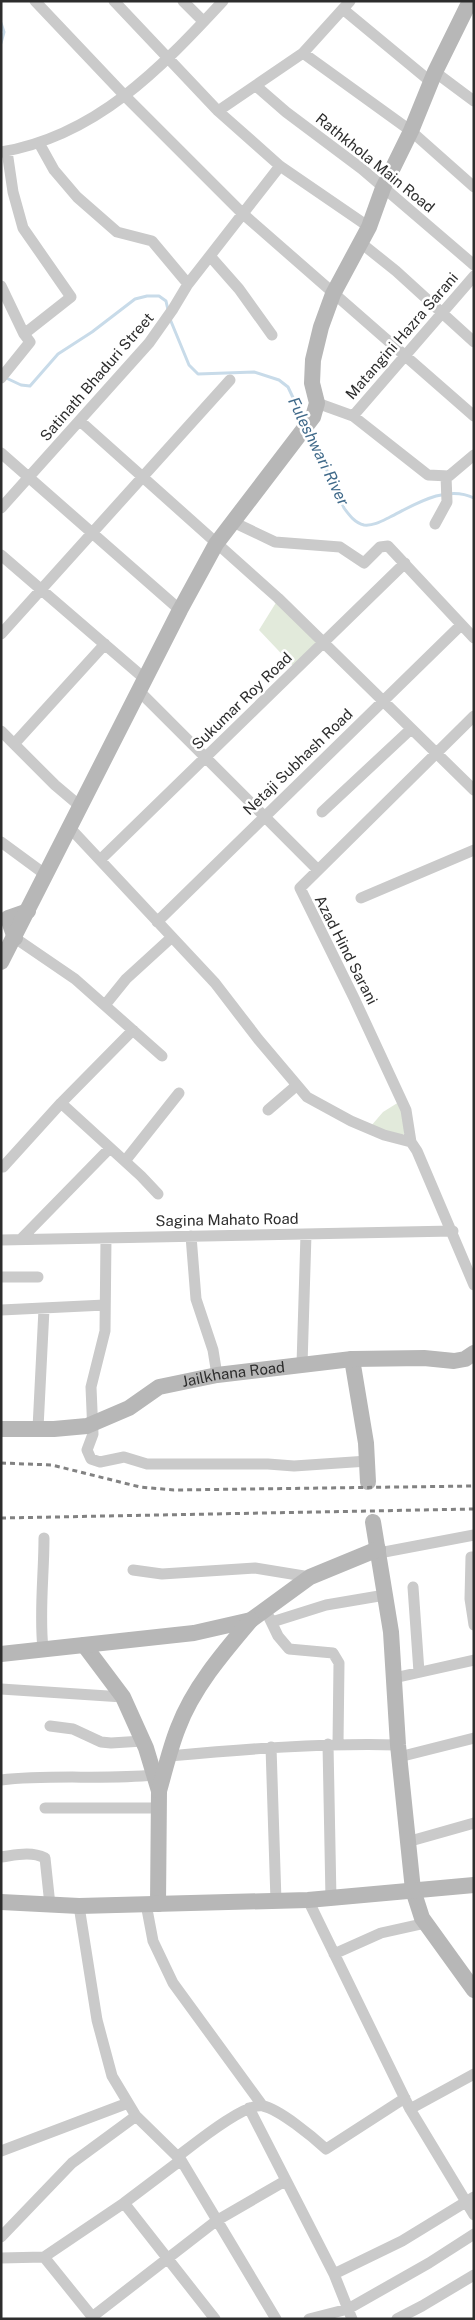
<svg xmlns="http://www.w3.org/2000/svg" width="475" height="2320" font-family="'Public Sans',sans-serif">
<rect width="100%" height="100%" fill="#fff"/>
<path fill="#e2eadb" d="M277,601L316,640V646L294,667L259,630Z
M399,1102L406,1127L404,1134L402,1136L371,1126L383,1112Z"/>
<g fill="none" stroke-linecap="round" stroke-linejoin="round">
<path stroke="#c8dbe9" stroke-width="3" d="M1,23L4,32L1,43
M170,319L189,365L198,374L254,372L279,380L288,387L304,421
M4,377L21,385L30,386L58,354L92,332L135,299L147,296H159L166,301L168,310
M309,431L344,508C349,515 355,523 364,525C374,526 382,521 390,517C414,505 446,484 474,498"/>
<path stroke="#cacaca" stroke-width="11" d="M35,1L126,97L242,213L474,416
M114,1L218,111L280,166L369,227
M183,1L203,21
M344,10L431,82
M303,53L411,131L474,187
M435,72L474,101
M256,86L286,112L362,169L474,265
M218,111L303,53L350,1
M39,143L54,170L77,197L117,232L152,241L188,284
M1,152C96,136 160,69 223,1
M361,243L396,271L474,342
M210,256L239,289L272,335
M1,286L24,334
M1,378L30,342L24,334L71,297L23,228L13,192L7,151
M317,403L353,416L428,475L449,476L474,455
M353,416L474,276
M80,421L278,598L474,790
M1,453L180,610
M1,508L149,343L173,309L188,284L280,166
M233,522L275,542L340,547L364,563L380,547L388,546L474,638
M435,524L447,502L446,476
M1,555L145,679
M1,634L230,380
M139,691L318,870
M1,731L55,785L81,807
M14,744L105,644
M322,812L411,729
M70,828L215,983L258,1039L307,1097L351,1121L384,1135L411,1142L417,1151L474,1285
M1,842L46,875
M100,860L405,563
M361,898L474,850
M157,922L461,625
M15,938L75,979L162,1056
M105,1005L126,979L172,937
M61,1103L141,1176L158,1194
M268,1110L296,1086
M411,1142L406,1110L354,998L300,888L474,716
M125,1161L179,1093
M1,1166L3,1167L61,1103L133,1030
M191,1236L196,1299L213,1350L217,1375
M106,1238L105,1331L91,1387L93,1434L87,1450L91,1459L100,1462L124,1457L147,1464H268L294,1466L368,1461
M21,1239L110,1148
M1,1240L453,1231
M1,1277H38
M1,1310L105,1305
M302,1365L306,1234
M38,1428L44,1309
M379,1553L474,1535
M474,1557H471L470,1599L474,1625
M133,1570L162,1574L255,1568L310,1577
M413,1587L419,1672
M265,1609L278,1636L289,1649L333,1653L339,1663L338,1744
M272,1622L326,1605L385,1595
M43,1649C39,1612 44,1575 44,1538
M394,1678L474,1660
M1,1689L123,1697
M50,1726L73,1729L101,1742L111,1743L143,1741
M328,1744L331,1899
M271,1747L276,1901
M169,1756C246,1749 321,1743 398,1745
M399,1757L474,1738
M1,1780C52,1774 103,1780 154,1775
M45,1808H159
M407,1842L474,1823
M1,1857C16,1855 31,1851 45,1858L50,1905
M308,1900L410,2109L474,2215
M146,1904L153,1941L173,1983L262,2105
M79,1906L97,2020L112,2076L136,2116L181,2160L276,2319
M334,1954L381,1933L426,1923
M249,2108L334,2274L352,2319
M410,2109L474,2074
M1,2151L128,2103
M177,2157C193,2145 245,2102 263,2106C279,2109 313,2137 326,2149L405,2098
M124,2203L215,2319
M1,2237L72,2163L136,2116
M44,2257L94,2319
M1,2258L44,2257L124,2203L181,2160
M334,2274L402,2241L474,2197
M92,2317L216,2221L285,2181
M309,2319L348,2309L429,2263L474,2234
M397,2319L422,2306L474,2275"/>
<g stroke="#b7b7b7" stroke-width="16">
<path d="M15,938L8,918L28,911"/>
<path d="M1,962L180,610L216,544L313,417L317,403L312,383L313,360L321,327L333,294L369,227L383,188L411,131L435,72L470,1"/>
<path d="M352,1359L366,1443L368,1482"/>
<path id="s1" d="M1,1429H54L87,1426L129,1408L159,1387L217,1375L352,1359L424,1358L454,1361L465,1359L474,1353"/>
<path d="M373,1522L391,1632L398,1745L413,1890L422,1918L474,1990"/>
<path d="M84,1645L123,1697L146,1748L159,1791L158,1904"/>
<path d="M1,1654L194,1633L251,1620L310,1577L378,1549"/>
<path d="M159,1791C165,1770 170,1748 178,1728C193,1688 223,1653 251,1620"/>
<path d="M1,1902L79,1906L308,1900L474,1885"/>
</g>
<path stroke="#828282" stroke-width="3" stroke-dasharray="5 4" stroke-linecap="butt" d="M1,1463L52,1465L140,1487L174,1490L474,1486
M1,1518L474,1509"/>
</g>
<g text-anchor="middle" stroke-width="5" stroke-linejoin="round" paint-order="stroke">
<g font-size="15" fill="#2d2d2d" stroke="#fff">
<text transform="translate(375 163) rotate(39)" y="5">Rathkhola Main Road</text>
<text transform="translate(402 336) rotate(-49)" y="5">Matangini Hazra Sarani</text>
<text transform="translate(97 377) rotate(-49)" y="5">Satinath Bhaduri Street</text>
<text transform="translate(242 701) rotate(-44)" y="5">Sukumar Roy Road</text>
<text transform="translate(298 762) rotate(-44)" y="5">Netaji Subhash Road</text>
<text transform="translate(346 950) rotate(63)" y="5">Azad Hind Sarani</text>
<text transform="translate(227 1220) rotate(-1)" y="5">Sagina Mahato Road</text>
<text dy="5" stroke="none"><textPath href="#s1" startOffset="244">Jailkhana Road</textPath></text>
</g>
<g font-size="16" font-style="italic" fill="#406a8a" stroke="#fff">
<text transform="translate(319 451) rotate(64)" y="6">Fuleshwari River</text>
</g>
</g>
<rect width="475" height="2320" fill="none" stroke="#2d2d2d" stroke-width="5"/>
</svg>
